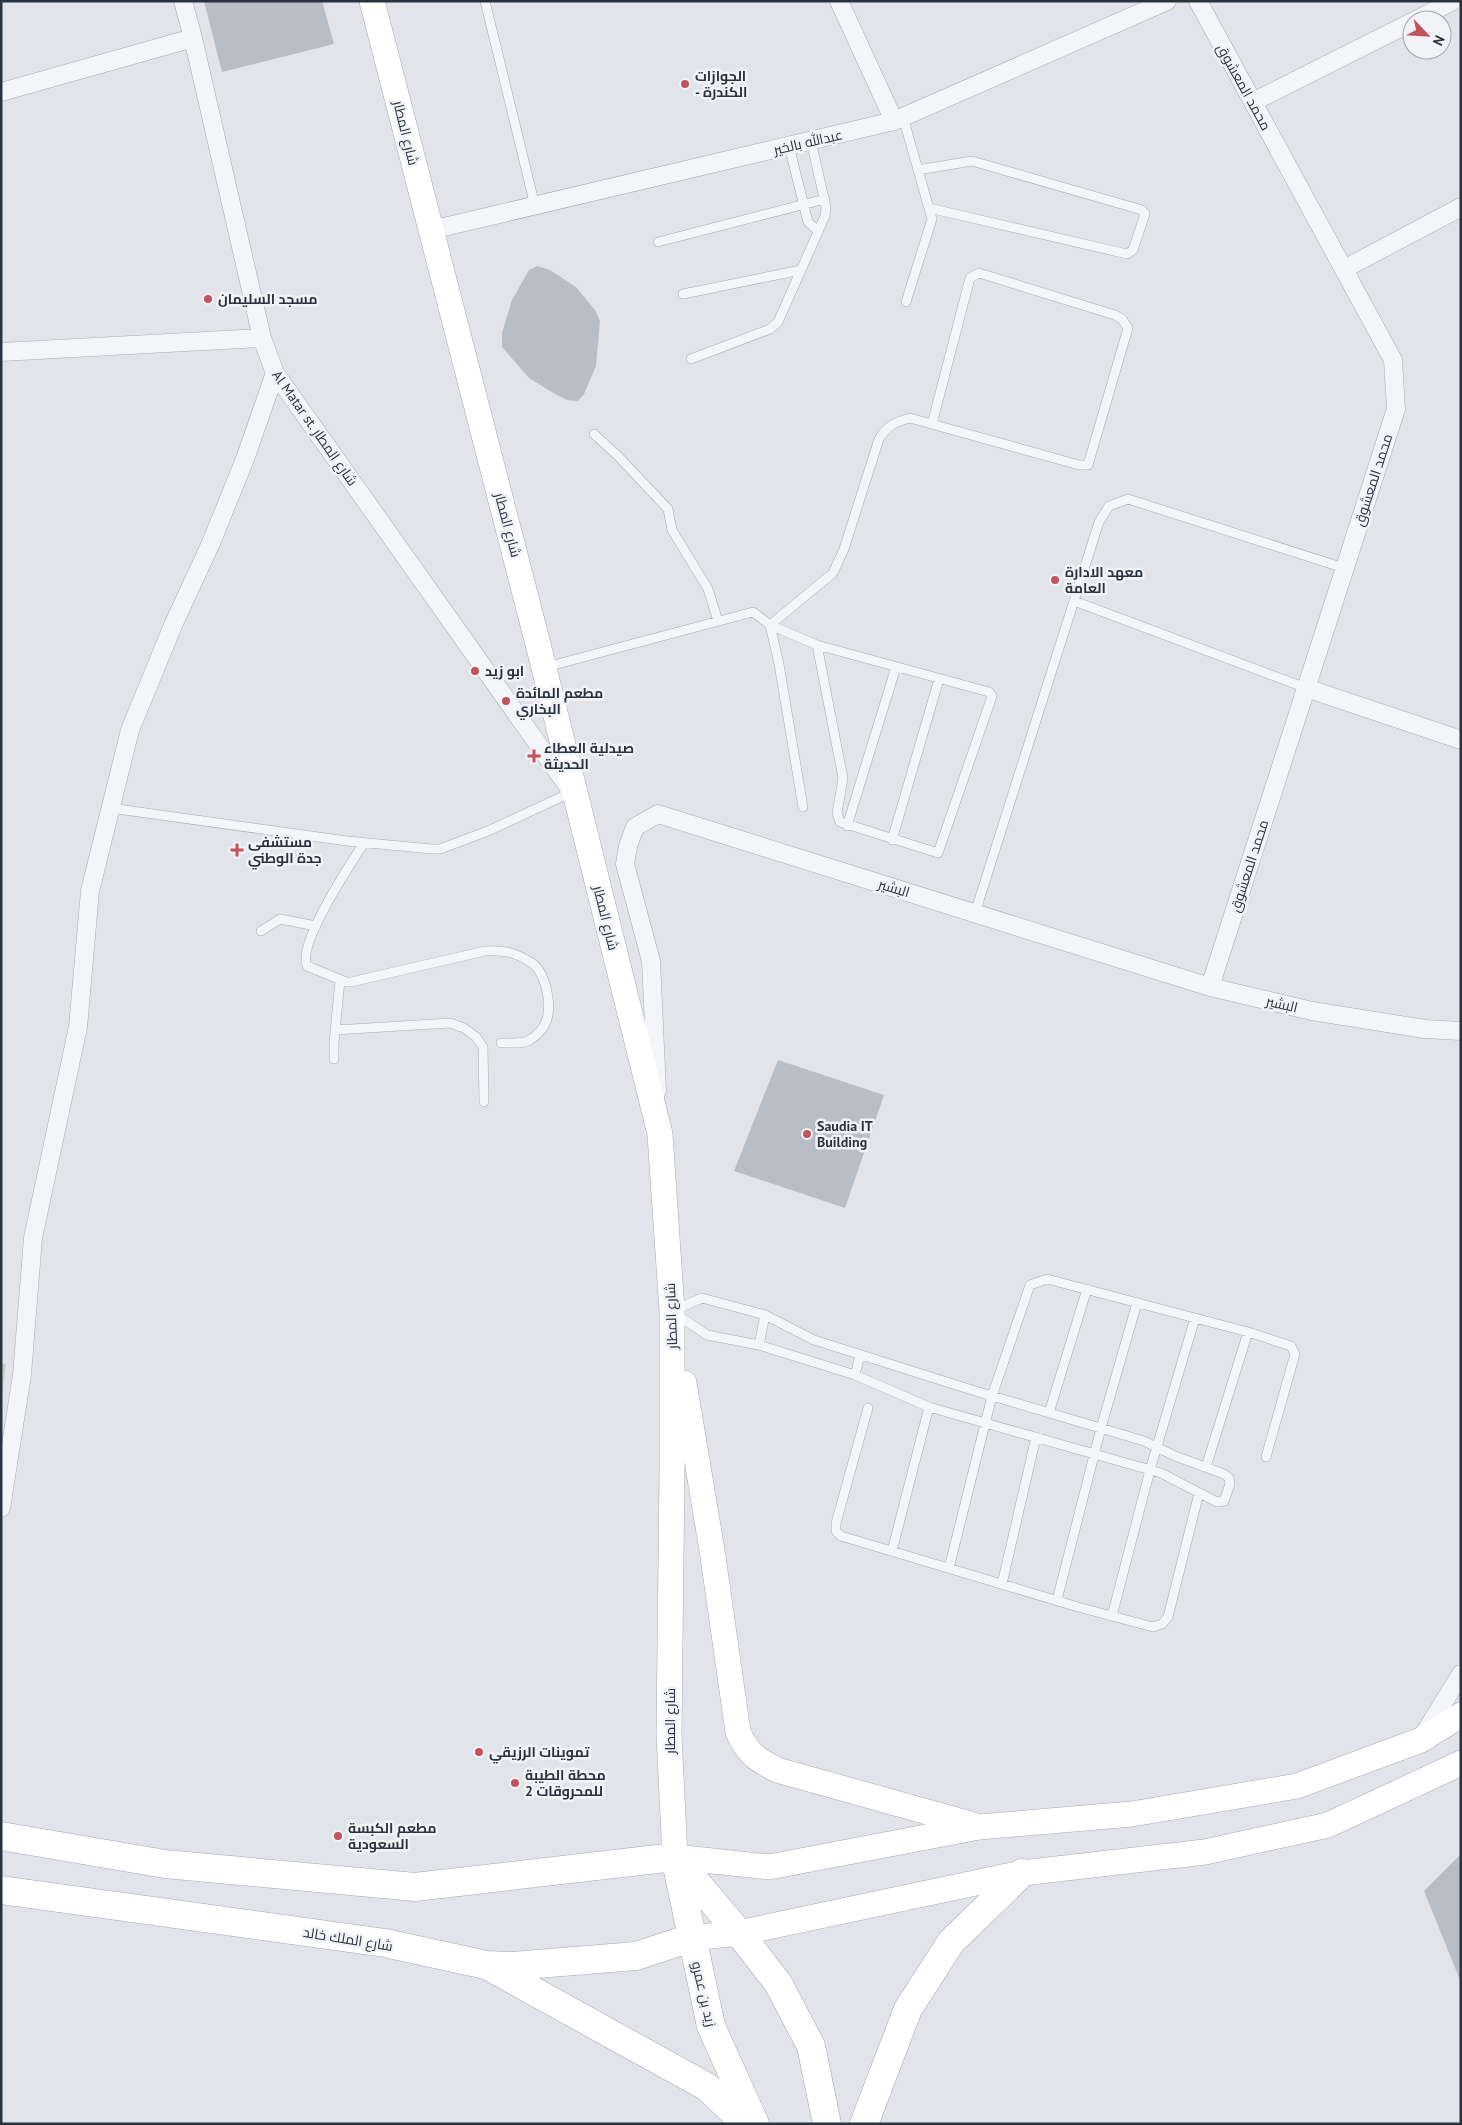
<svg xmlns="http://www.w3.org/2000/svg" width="1462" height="2125" font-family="'PT Sans',Cairo,sans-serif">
<rect width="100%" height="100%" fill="#e2e4e9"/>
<path fill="#c7d2c4" d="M1,1363L6,1364L1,1402Z"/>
<path fill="#b9bdc5" d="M204,1H322L334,44L222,72Z
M537,266L550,270L576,287L595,310L600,321L596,366L584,394L578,401L567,400L555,394L529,378L502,347V333L512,300L529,270Z
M778,1060L884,1095L845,1208L734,1171Z
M1461,1854V1980H1460L1424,1891Z"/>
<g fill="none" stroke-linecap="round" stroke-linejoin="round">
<g stroke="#a7abb3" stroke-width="10">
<path id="service" d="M485,1L535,206
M903,117L932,219L906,302
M789,146L808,222L818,231
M918,170L972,161L1142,210L1145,214L1133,250L1127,254L929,208
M658,242L825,199
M683,294L801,270
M691,359L770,329L778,322L825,216L826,207L811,141
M594,434L618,456L668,509L672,530L708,589L718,621
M1074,601L1306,688
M546,667L753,612L770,625L817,645L989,692L992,696L989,705L938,853L840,822L837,813L843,778L817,645
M803,807L779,664L770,625L833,573L844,549L879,439C887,426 895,422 910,418L1079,465H1088L1128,328L1122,319L1115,315L979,273L970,278L932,424
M110,808L347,841L432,849H440L488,831L572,792
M847,826L896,667
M892,840L939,679
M364,843C351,863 297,944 307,966L346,982H351L485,951C504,950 515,952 532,963C540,969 543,978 546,987C551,1008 551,1028 528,1041C521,1044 509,1043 501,1043
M975,913L1099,522L1109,506L1128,499L1344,568
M261,931L280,919L316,926
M335,1030L450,1023L464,1028L476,1037L483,1047L484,1102
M334,1059V1043L340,980
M702,1298L765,1315L814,1340L972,1390L1144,1441L1175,1456L1224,1474L1229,1478L1230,1484L1224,1501L1217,1502L1161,1473L929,1407L855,1375L759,1345L707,1335L672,1311Z
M759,1345L765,1315
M855,1375L860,1355
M868,1408L836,1523V1531L841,1536L1078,1607L1153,1627L1162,1624L1168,1617L1199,1493
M1049,1413L1087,1289
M1206,1467L1248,1332L1291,1346L1295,1354L1266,1457
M892,1551L929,1407
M949,1568L992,1396L1030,1285L1047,1279L1248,1332
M1002,1584L1036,1437
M1057,1600L1101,1428L1137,1303
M1112,1616L1150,1470L1195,1318"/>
</g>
<g stroke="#a7abb3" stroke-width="19">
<path id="minor" d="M183,1L193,38L262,338L275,373L569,788
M839,1L894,121
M1198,1L1393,360L1396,409L1210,987
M1416,20L1453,1
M1,92L193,38
M1253,102L1412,22
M431,230L894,121L1167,1
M1344,269L1461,207
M1,352L262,338
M1306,688L1461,740
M657,1091L651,961L625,864L628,846L635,827L658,814L1210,987L1312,1011L1425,1029L1461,1031
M1,1508L22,1375L33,1238L78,1027L90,891L130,730L174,623L211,543L245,459L275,373
M1422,1737L1461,1674"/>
</g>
<g stroke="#a7abb3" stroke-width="26">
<path id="secondary" d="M372,1L539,648L660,1134L672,1311V1471L669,1735L675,1857L769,1867L979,1827L1132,1814L1297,1786L1421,1740L1461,1715
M684,1383L712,1550L738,1732C748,1754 756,1759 777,1770L974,1825
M691,1938L739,1933L1022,1873L1205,1852L1328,1825L1461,1763"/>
</g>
<g stroke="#a2a8b4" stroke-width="29">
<path id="primary" d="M1,1836L165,1864L415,1887L675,1857
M675,1857L739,1933L778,1983L811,2046L827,2124
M676,1861L711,2026L755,2124
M1,1890L385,1943L486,1965L513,1966L636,1956L691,1938
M490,1967L707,2087L746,2124
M864,2124L908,2009L951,1942L1022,1873"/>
</g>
<use href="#service" stroke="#f4f5f8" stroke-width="9"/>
<use href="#minor" stroke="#f4f5f8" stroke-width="18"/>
<use href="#secondary" stroke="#fff" stroke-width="25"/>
<use href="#primary" stroke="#fff" stroke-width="28"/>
</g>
<g fill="#c2525e" stroke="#f1f3f6" stroke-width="2">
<circle cx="685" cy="84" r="5"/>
<circle cx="208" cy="299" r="5"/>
<circle cx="1055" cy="580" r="5"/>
<circle cx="475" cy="671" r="5"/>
<circle cx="506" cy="701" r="5"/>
<path d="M531.5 748.5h5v5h5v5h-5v5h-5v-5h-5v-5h5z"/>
<path d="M234.5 842.5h5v5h5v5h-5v5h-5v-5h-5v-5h5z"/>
<circle cx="807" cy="1134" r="5"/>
<circle cx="479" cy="1752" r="5"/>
<circle cx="515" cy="1783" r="5"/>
<circle cx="338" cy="1836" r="5"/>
</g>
<g text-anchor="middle" stroke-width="5" stroke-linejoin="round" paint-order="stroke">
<g font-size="14" font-weight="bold" fill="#2b323f" stroke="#f1f3f6" text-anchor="start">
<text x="695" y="81">الجوازات<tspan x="695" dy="16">- الكندرة</tspan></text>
<text x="218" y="304">مسجد السليمان</text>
<text x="1065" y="577">معهد الادارة<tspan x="1065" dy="16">العامة</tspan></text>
<text x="485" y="676">ابو زيد</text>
<text x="516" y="698">مطعم المائدة<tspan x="516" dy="16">البخاري</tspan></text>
<text x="544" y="753">صيدلية العطاء<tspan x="544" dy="16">الحديثة</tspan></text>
<text x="248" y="847">مستشفى<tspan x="248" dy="16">جدة الوطني</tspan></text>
<text x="817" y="1131">Saudia IT<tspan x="817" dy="16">Building</tspan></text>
<text x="489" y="1757">تموينات الرزيقي</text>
<text x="525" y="1780">محطة الطيبة<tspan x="525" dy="16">2 للمحروقات</tspan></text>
<text x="348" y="1833">مطعم الكبسة<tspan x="348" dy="16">السعودية</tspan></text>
</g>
<g font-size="14" fill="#2b323f" stroke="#f1f3f6">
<text transform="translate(1244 87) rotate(61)" y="5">محمد المعشوق</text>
<text transform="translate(406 133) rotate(76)" y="5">شارع المطار</text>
<text transform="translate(808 142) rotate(-13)" y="5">عبدالله بالخير</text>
<text transform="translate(315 428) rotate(55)" y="5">Al Matar st. شارع المطار</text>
<text transform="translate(1373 480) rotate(-72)" y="5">محمد المعشوق</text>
<text transform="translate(508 525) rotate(75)" y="5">شارع المطار</text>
<text transform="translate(1249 866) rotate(-72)" y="5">محمد المعشوق</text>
<text transform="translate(894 888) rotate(17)" y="5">البشير</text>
<text transform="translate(606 918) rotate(76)" y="5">شارع المطار</text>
<text transform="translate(1282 1004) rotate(13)" y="5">البشير</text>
<text transform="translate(671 1316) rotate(-92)" y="5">شارع المطار</text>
<text transform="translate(670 1721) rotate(-90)" y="5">شارع المطار</text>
<text transform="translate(348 1939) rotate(9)" y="5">شارع الملك خالد</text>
<text transform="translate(704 1994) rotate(77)" y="5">زيد بن عمرو</text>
</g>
</g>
<rect width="1462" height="2125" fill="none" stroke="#2b323f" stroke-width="5"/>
<g transform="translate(1427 35) rotate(115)"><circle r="24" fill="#f1f3f6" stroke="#a2a6ad"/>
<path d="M0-4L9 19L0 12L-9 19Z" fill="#c2525e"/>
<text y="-8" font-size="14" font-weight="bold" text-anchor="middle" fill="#2b323f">N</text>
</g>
</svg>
